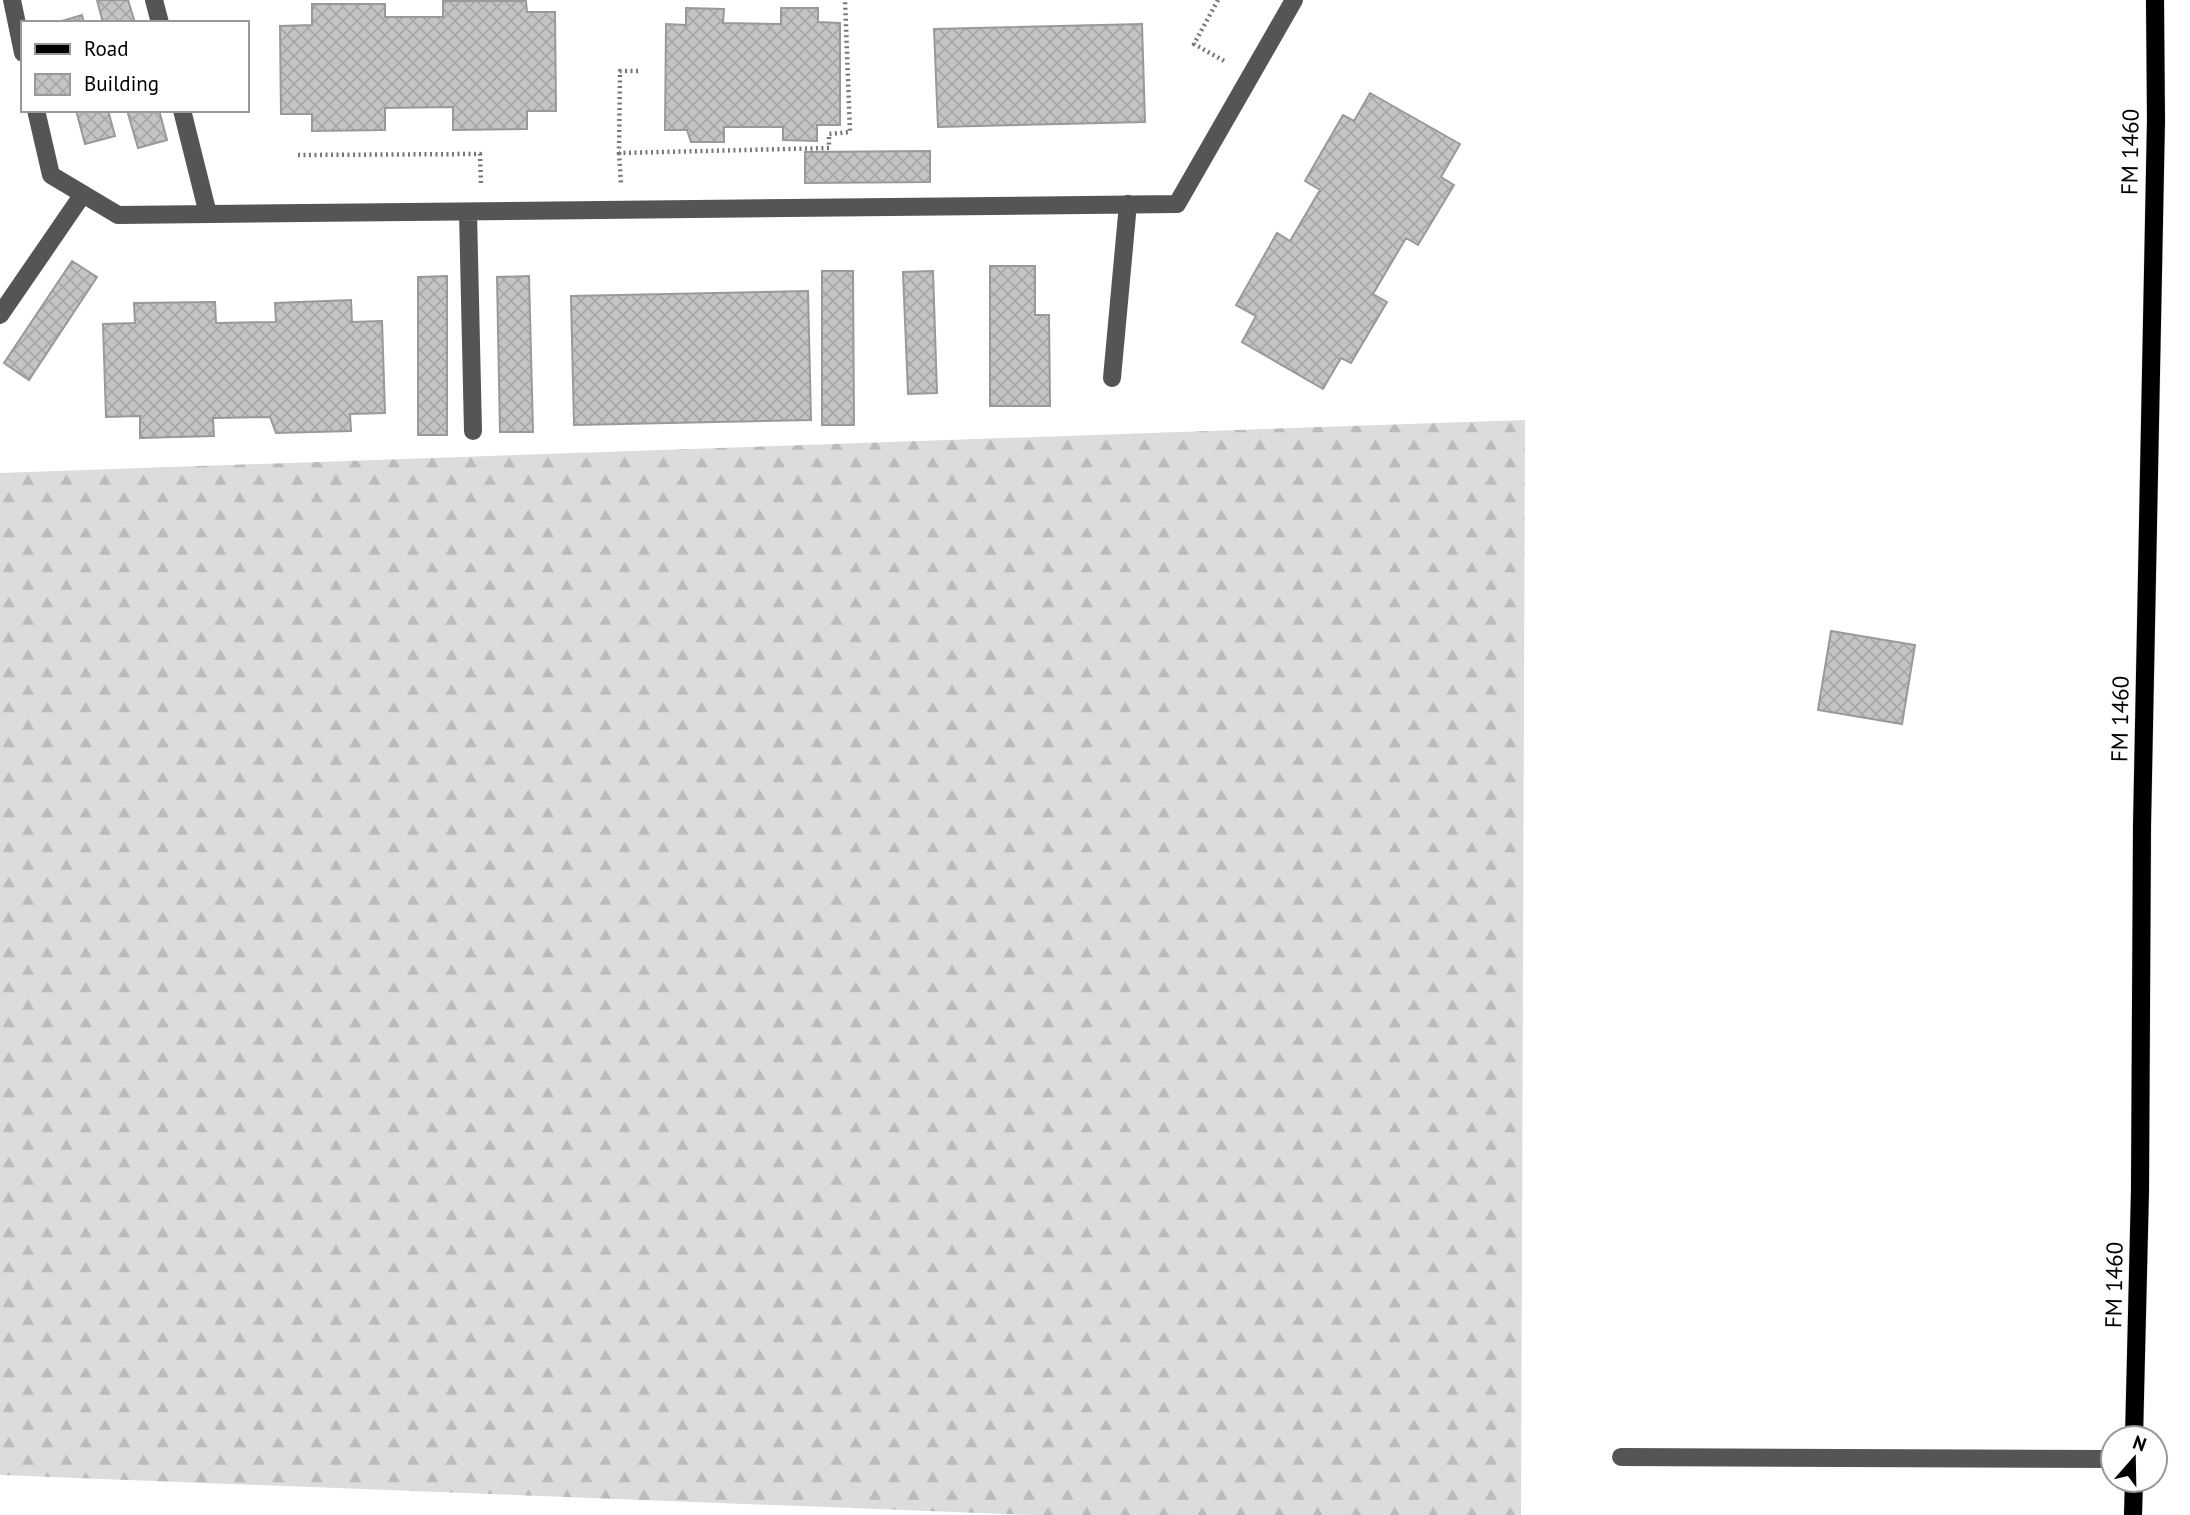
<svg xmlns="http://www.w3.org/2000/svg" width="2190" height="1515" font-family="'PT Sans',sans-serif">
<defs>
<pattern id="forest-firs" width="22" height="20" patternUnits="userSpaceOnUse" patternTransform="scale(1.75)"><rect width="22" height="20" fill="#dcdcdc"/><path d="M5 1l3.5 6h-7zM16 11l3.5 6h-7z" fill="#bbb"/></pattern>
<pattern id="building-cross-hatch" width="8" height="8" patternUnits="userSpaceOnUse" patternTransform="scale(1.75)"><rect width="8" height="8" fill="#c4c4c4"/><path d="M0 0l8 8M0 8l8-8" fill="none" stroke="#a7a7a7"/></pattern>
</defs>
<rect width="100%" height="100%" fill="#fff"/>
<path fill="url(#forest-firs)" d="M1525,420L1521,1515H1031L0,1475V473Z"/>
<path fill="url(#building-cross-hatch)" stroke="#999" stroke-width="2" d="M97,0H128L135,23H103Z
M443,1H526L527,12H555L556,111H527V129L453,130V107L385,108V130L312,131V114H281L280,26L312,25V4H385V17H443Z
M686,8L724,9L723,23L781,24V8H818V22L840,23V125H817V141L783,140V127H724V142H691L687,130H665L666,24L686,25Z
M82,15L84,23H55Z
M1142,24L1145,122L938,127L934,29Z
M1370,93L1460,144L1441,177L1454,185L1418,245L1406,238L1373,294L1387,302L1351,363L1341,358L1323,389L1242,342L1256,316L1236,305L1277,233L1290,241L1320,190L1305,181L1343,115L1354,121Z
M76,110H108L115,136L85,144Z
M127,110H159L167,140L138,148Z
M930,151V182L805,183V152Z
M72,261L97,277L29,380L4,363Z
M990,266H1035V315H1049L1050,406H990Z
M822,271H853L854,425H822Z
M933,271L937,393L908,394L903,272Z
M447,276V435H418V277Z
M529,276L533,432H500L497,277Z
M808,291L811,420L574,425L571,296Z
M351,300L352,322L382,321L385,413L350,414L351,431L276,433L270,417L213,418L214,436L140,438V416L106,417L103,324L135,323L134,303L215,302L216,323L276,322L275,303Z
M1831,631L1915,645L1902,724L1818,710Z"/>
<g fill="none" stroke-linecap="round" stroke-linejoin="round">
<g stroke="#dbdbdb" stroke-width="19">
<path id="major" d="M2134,1438L2140,1190L2142,827L2156,120L2155,0
M2133,1515L2134,1480"/>
</g>
<path stroke="#777" stroke-width="4.5" stroke-dasharray="2 3.5" stroke-linecap="butt" d="M1218,0L1194,44L1226,62
M638,71H620L619,153L829,148V134L850,132L845,0
M619,153L621,184
M298,155L480,154L481,184"/>
<path stroke="#555" stroke-width="18" d="M12,0L23,53
M154,0L160,23
M36,110L51,175L118,215L1177,204L1294,0
M182,110L208,214
M468,212L473,431
M0,315L83,194
M1112,378L1128,204
M1621,1457L2113,1459"/>
<use href="#major" stroke="#000" stroke-width="18"/>
</g>
<g text-anchor="middle" stroke-width="5" stroke-linejoin="round" paint-order="stroke">
<g font-size="23" fill="#000" stroke="#fff">
<text transform="translate(2130 152) rotate(-89)" y="8">FM 1460</text>
<text transform="translate(2120 719) rotate(-89)" y="8">FM 1460</text>
<text transform="translate(2114 1285) rotate(-89)" y="8">FM 1460</text>
</g>
</g>
<rect x="21" y="21" width="228" height="91" fill="#ffffff" stroke="#999999" stroke-width="2"/>
<rect x="35" y="44" width="35" height="10" fill="#000000" stroke="#999999" stroke-width="2"/>
<text x="84" y="56" font-size="21" fill="#000000">Road</text>
<rect x="35" y="74" width="35" height="21" fill="url(#building-cross-hatch)" stroke="#999999" stroke-width="2"/>
<text x="84" y="91" font-size="21" fill="#000000">Building</text>
<g transform="translate(2134 1459) rotate(20)"><circle r="33" fill="#ffffff" stroke="#999999" stroke-width="2"/>
<path d="M0-5L12 26L0 18L-12 26Z" fill="#000000"/>
<text y="-10" font-size="19" font-weight="bold" text-anchor="middle" fill="#000000">N</text>
</g>
</svg>
